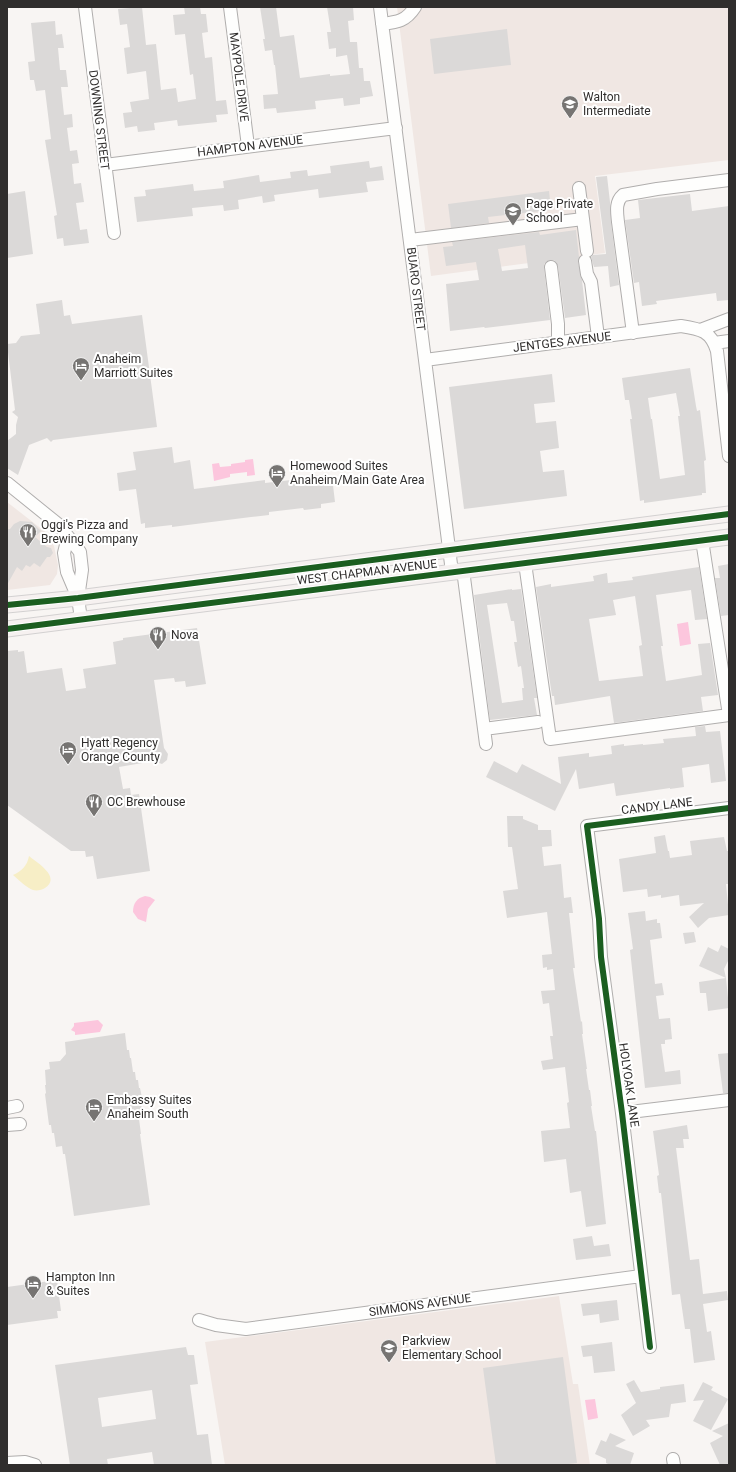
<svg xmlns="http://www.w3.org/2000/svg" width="736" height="1472" font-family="Roboto,sans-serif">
<rect width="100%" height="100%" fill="#f8f5f3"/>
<path fill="#f0e7e3" d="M397,7H729V160L595,176L605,253L431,276Z
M7,502L48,534L54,546L58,565L57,574L50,585L7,590Z
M559,1296L573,1384H578L590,1465H225L205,1342Z"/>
<path fill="#f7eec6" d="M29,856C36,862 62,877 45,888C42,890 37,891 33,890C27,888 19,880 13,875C22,871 27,866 29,856Z"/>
<path fill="#fcc6dd" d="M253,459L255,475L247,476V472L230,474V477L214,481L212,464L219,463L220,467L231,466V464L245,462V460Z
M688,622L691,644L680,646L677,624Z
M145,896L150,897L155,900L148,909L146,922L138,919L133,912C133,903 137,898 145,896Z
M98,1020L103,1025L100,1032L75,1035V1032L71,1030L74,1026V1023Z
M595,1399L598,1418L588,1420L585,1400Z"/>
<path fill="#dbd9d8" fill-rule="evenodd" d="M142,7L146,45L156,44L161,90L176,88L178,102L196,99L193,74L190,75L185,34L175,35L173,15L185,14L184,7H200L201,14H206L208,32L202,33L205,58L212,57L216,101L226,100L228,114L216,115L217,122L178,126L177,120L154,123L155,130L138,132L137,126L125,128L123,113L132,112L130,102L149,99L146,71L127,74L124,48L130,47L127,24L120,25L118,9Z
M260,7H276L280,37L294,35L300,78L330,74V76L350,74L347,55L336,57V48L329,49L327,32H331L327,7H353L354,20L348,21L350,42H357L359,68H363L364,81H370L373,96L360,98V104L344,106L343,98L315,101L316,109L277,113L276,108L264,109L263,95L278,94L275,65H274L272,50L265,51L263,39H265Z
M55,21L56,35L62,34L64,48H58L60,70H66L68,87H61L64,115L72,114L73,127L67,128L70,151L77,150L79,163L72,164L74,184L81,183L84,202L76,203L80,230L87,229L89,243L64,246L63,238L57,239L54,216L57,215L45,140L51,139L45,90L36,91L34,80H30L28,62L35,61L31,23Z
M507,29L511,65L434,74L430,39Z
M369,161L370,168L382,166L384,180L366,182L368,192L319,198L318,189L274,195L275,201L263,203L262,196L238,200L239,209L224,211L223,205L192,208L193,216L137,222L134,197L146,196L145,190L193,184L194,191L224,188L223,181L259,175L260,182L291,178L290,172L307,170L308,176L331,173L330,166Z
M607,176L610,202L611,223L619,285L610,287L608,266L594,267L591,257L593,255L606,254L596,177Z
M25,191L33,254L7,258V194Z
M549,191L551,210L488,217L489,223L451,228L448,204Z
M690,194L692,211L729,206V300L717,301L716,293L656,301L657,304L642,306L639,282L634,283L625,220L640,218L638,200Z
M576,230L579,257L578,262L582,280L586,315L565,318L558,266L554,260H550L544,264V268L550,320L485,328L484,327L450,331L446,284L479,280L476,262L446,266L443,247L453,246L452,242L539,232L540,235ZM525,245L528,268L502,271L498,249Z
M62,300L64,316L70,315L72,324L142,315L157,427L53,440L51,442L47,438L29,445L18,475L7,468V441L16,434V425L18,417L12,412L15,410L7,344L16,343L21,336L40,334L36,304Z
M690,368L696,406L697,411L700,410L706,460L704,461L706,493H702V495L644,503V500L640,501L630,419H632L629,400H625L622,378ZM676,393L680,416H678L685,475L660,479L652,419H651L648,398Z
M552,374L555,402L534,404L536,423L556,421L559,448L540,451L543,472L564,470L567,496L464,509L449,387Z
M172,447L174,463L190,460L194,489L265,480V483L300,479V477L317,475L318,478L332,477L335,502L321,504V508L304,510L303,508L269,512V515L251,517L172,527V525L145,528V523L141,524L136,489L119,491L117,473L136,470L133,452Z
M20,521L32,522L41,531L35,537L47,547L51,548L53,553L50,557H47L40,567L34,563L30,567L26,565L22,571L17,567L7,585V529H10L14,524Z
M729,564V615L721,616L715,578H720L718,566Z
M699,567L707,619L695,620L691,590L656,595L663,646H661L666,681L702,675L698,644L710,643L718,695L701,697L703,711L614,723L610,696L555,705L554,696H552L536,587L551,584V587L594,581L593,576L607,573L608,583L633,580L632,577ZM635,596L642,645L639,646L643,676L599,681L589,619L616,615L613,600Z
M512,589V590L521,589L537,698H534L537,715L490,720L474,595ZM507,603L511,621H514L517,642H514L518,667L521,666L524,688H522L523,700L502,703L487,605Z
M197,628L206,684L186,687L185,681L175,682L174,678L154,680L164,748L168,754L167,760L162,764L154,761L119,767L123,789L130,788L131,795L139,794L150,871L97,879L93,856L86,857L85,851H71L7,805V651L18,650V652L24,651L27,673L62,668L66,691L86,688L83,669L116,664L113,642L123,640V638Z
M705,726L706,732L720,731L726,781L711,783L709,764L682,768L684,787L670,789V788L616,796L614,783L579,789L576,769L555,811L486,777L494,761L517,773L522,764L561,784L558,757L589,753V757L612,754L611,746L624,744V746L643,744V745L664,743L663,739L696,736L695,727Z
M507,816H523V819L538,825V830H551L552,846L542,847L544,866L561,864L564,898L571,897L573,913H569L575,968H573L581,1022L582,1021L583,1034H582L587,1069H586L589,1090H590L592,1106H591L594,1125L595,1131H596L606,1224L586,1227L581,1191L570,1193L566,1159L544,1162L541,1131L570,1128L567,1103L569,1102L565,1067L543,1070L541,1061L553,1059L550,1036H553L549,1003L543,1004L541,991L555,990L553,969L547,970V967L543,968L542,955L552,954L547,912L507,918L503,891L518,889L512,847H508Z
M665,835L668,851H669L670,858L692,855L690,841L724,837L727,851H729V884H726L729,915L709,918L698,928L689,917L704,903L680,906L679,895L661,898V895L648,897L647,889L623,892L619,859L656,853L654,837Z
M645,911L646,921L657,919V923H660L662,938L650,940L655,984L662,983L664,995L656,996L659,1019L670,1018L672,1039L665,1040V1044H661L665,1072L680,1070L681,1084L645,1088L630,950L633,949L628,913Z
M694,932L696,942L685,944L683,933Z
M721,945L729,949V959L724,969L726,978L699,966L708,947L718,952Z
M726,978L729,1008L708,1011L706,993H700L699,982Z
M125,1033L127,1050H129L130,1058H131L133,1072H135L136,1080H138L139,1088H140L143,1103H141L142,1110L140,1111L141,1119H139L141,1134H140L150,1205L74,1216L65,1154H63L62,1146L56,1147L54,1133H52L51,1125H49L45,1094L46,1093L45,1085H46L45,1070L50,1069L49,1062L60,1061L66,1054L65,1042Z
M729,1053V1093H723L718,1054Z
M687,1125L689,1139H683L684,1148H676L690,1260L699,1259L703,1294L727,1291L728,1300L703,1304L707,1332L711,1331L715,1360L694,1363L690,1329H685L680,1294L672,1295L661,1193H659L657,1176L659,1175L653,1131Z
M592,1236L594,1246L609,1244L611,1256L576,1260L573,1239Z
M57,1280L61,1311H57L58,1318L7,1325V1287Z
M617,1300L619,1320L600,1323L599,1314L583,1316L581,1304Z
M612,1342L615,1371L594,1373L592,1356L583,1357L581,1346Z
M186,1347L188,1355H194L198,1384L190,1385L197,1435L208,1434L212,1465H154L152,1452L107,1459L108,1465H70L55,1365ZM152,1390L156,1419L102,1427L98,1398Z
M563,1357L577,1463L560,1465H496L483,1368Z
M634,1380L641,1392L660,1389V1387L684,1384L686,1402L671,1404L669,1417L646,1420L650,1426L633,1436L621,1415L636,1403L626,1384Z
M703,1382L713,1387L711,1390L728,1399L711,1430L693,1421L704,1400L693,1401Z
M729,1423V1465H720L710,1443L723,1436L712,1431Z
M610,1433L626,1440L615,1446L634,1453L630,1465H610L606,1463V1459L595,1454L601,1440L606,1442Z"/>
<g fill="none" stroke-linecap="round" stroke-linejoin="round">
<g stroke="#b0aead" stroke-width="14">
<path id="minor" d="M85,7L114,233
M230,7L248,146
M380,7L452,572
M382,24C398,22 406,21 415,7
M105,165L396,128
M583,219L587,251
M410,240L583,219L579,188
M585,261L587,274L591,282L598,337
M551,267L558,324V343
M700,330L729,319
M633,333L618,222C617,212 615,202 623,195L657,189L729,180
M714,343L729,341
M425,360L681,326C701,329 711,331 717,351L729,456
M7,483L59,525L80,552L82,570L78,598
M68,537L64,553L67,572L78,598L81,619
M525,563L550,739L729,715L702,540
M463,570L486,744
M484,729L538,722
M7,1108L17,1106
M622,1113L729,1100
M7,1125L20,1124
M199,1320L216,1325L246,1329L641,1276
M650,1347L622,1113L601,957L599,919L587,826L729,808
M673,1459L674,1465
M7,1463L25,1462L35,1465"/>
</g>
<g stroke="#d3d1d1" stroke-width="17">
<path id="major" d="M7,605L78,598L729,514
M7,629L729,537"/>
</g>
<use href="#minor" stroke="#fefefd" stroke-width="12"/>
<use href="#major" stroke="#f6f1f0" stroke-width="15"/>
<g stroke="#fff" stroke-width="8">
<path id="cycleway" d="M7,605L78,598L729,514
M7,629L729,537
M650,1347L622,1113L601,957L599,919L587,826L729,808"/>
</g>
<use href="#cycleway" stroke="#1b5e20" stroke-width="6"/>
</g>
<defs>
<g id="school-pin" transform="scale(0.9)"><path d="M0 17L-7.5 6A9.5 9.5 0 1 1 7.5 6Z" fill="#767472" stroke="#fff"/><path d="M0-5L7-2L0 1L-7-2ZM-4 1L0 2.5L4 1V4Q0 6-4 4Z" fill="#fff"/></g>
<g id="hotel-pin" transform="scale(0.9)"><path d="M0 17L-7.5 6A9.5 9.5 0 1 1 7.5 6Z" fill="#767472" stroke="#fff"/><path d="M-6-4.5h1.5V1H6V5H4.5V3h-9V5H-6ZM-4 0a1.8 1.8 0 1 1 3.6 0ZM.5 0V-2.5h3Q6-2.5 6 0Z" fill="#fff"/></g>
<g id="restaurant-pin" transform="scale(0.9)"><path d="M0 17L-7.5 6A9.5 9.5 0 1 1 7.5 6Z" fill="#767472" stroke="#fff"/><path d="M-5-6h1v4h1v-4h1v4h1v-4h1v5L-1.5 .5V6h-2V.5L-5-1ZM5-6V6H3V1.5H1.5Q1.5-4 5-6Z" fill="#fff"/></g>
</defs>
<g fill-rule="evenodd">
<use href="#school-pin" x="570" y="104"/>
<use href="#school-pin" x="513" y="211"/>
<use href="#hotel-pin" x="81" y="366"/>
<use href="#hotel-pin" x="277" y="473"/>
<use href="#restaurant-pin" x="28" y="532"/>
<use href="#restaurant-pin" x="158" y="635"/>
<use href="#hotel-pin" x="68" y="750"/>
<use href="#restaurant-pin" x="94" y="802"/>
<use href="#hotel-pin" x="94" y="1107"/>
<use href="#hotel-pin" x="33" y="1284"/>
<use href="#school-pin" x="389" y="1348"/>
</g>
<g text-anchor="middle" stroke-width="4" stroke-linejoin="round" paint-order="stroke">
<g font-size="12" fill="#302e2d" stroke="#fff">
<text transform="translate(239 77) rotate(83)" y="4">MAYPOLE DRIVE</text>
<text transform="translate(99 120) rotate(83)" y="4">DOWNING STREET</text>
<text transform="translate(250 146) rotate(-7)" y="4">HAMPTON AVENUE</text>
<text transform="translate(416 289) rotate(83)" y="4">BUARO STREET</text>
<text transform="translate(562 342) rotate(-7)" y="4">JENTGES AVENUE</text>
<text transform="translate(367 572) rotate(-7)" y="4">WEST CHAPMAN AVENUE</text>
<text transform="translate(657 806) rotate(-7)" y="4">CANDY LANE</text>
<text transform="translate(629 1085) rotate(82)" y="4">HOLYOAK LANE</text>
<text transform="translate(420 1305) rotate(-8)" y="4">SIMMONS AVENUE</text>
</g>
<g font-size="12" fill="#302e2d" stroke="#fff" text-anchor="start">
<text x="583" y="101">Walton<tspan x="583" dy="14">Intermediate</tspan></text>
<text x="526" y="208">Page Private<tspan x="526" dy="14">School</tspan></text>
<text x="94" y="363">Anaheim<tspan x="94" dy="14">Marriott Suites</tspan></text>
<text x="290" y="470">Homewood Suites<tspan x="290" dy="14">Anaheim/Main Gate Area</tspan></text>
<text x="41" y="529">Oggi's Pizza and<tspan x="41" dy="14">Brewing Company</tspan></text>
<text x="171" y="639">Nova</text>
<text x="81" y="747">Hyatt Regency<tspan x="81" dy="14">Orange County</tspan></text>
<text x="107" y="806">OC Brewhouse</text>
<text x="107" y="1104">Embassy Suites<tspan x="107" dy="14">Anaheim South</tspan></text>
<text x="46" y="1281">Hampton Inn<tspan x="46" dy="14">&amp; Suites</tspan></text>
<text x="402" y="1345">Parkview<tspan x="402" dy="14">Elementary School</tspan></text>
</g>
</g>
<rect width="736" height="1472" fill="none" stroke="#302e2d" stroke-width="16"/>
</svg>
